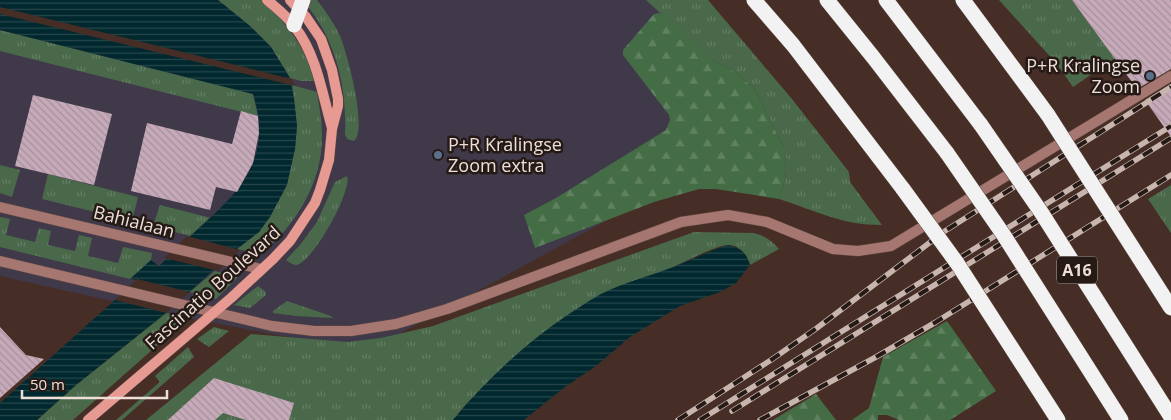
<svg xmlns="http://www.w3.org/2000/svg" width="1171" height="420" font-family="'Open Sans',sans-serif">
<defs>
<pattern id="grass-tufts" width="24" height="20" patternUnits="userSpaceOnUse" patternTransform="scale(1.25)"><rect width="24" height="20" fill="#4a694b"/><path d="M3 7l-1-3M5 7V3M7 7l1-3M15 17l-1-3M17 17v-4M19 17l1-3" fill="none" stroke="#647e64"/></pattern>
<pattern id="forest-firs" width="22" height="20" patternUnits="userSpaceOnUse" patternTransform="scale(1.25)"><rect width="22" height="20" fill="#446d46"/><path d="M5 1l3.5 6h-7zM16 11l3.5 6h-7z" fill="#5f8160"/></pattern>
<pattern id="water-rules" width="6" height="5" patternUnits="userSpaceOnUse" patternTransform="scale(1.25)"><rect width="6" height="5" fill="#00282e"/><path d="M0 2.5h6" fill="none" stroke="#26474c"/></pattern>
<pattern id="building-back-hatch" width="6" height="6" patternUnits="userSpaceOnUse" patternTransform="scale(1.25)"><rect width="6" height="6" fill="#c6aab9"/><path d="M-1 5l2 2M0 0l6 6M5-1l2 2" fill="none" stroke="#a6909b"/></pattern>
</defs>
<rect width="100%" height="100%" fill="#462e26"/>
<path fill="#40394a" d="M0,0H659L783,124L366,352L188,318L0,276Z"/>
<path fill="url(#grass-tufts)" d="M218,0H262C287,24 306,47 314,81H301L290,78L271,47L250,26Z
M311,0H317C326,12 334,23 340,36C347,52 368,130 354,141L347,139L345,134C347,89 337,44 309,8Z
M646,0H708L792,99L849,172L850,182L882,225C842,225 816,211 779,199L785,180L786,168L785,150L754,88L734,71L713,61Z
M999,0H1072L1115,58L1073,87L1056,63Z
M0,30L253,94L258,116L0,51Z
M292,85L317,92C319,106 322,120 322,134C323,182 296,225 261,254L237,249L259,232L295,150L297,126Z
M0,165L20,170L12,197L0,193Z
M48,174L138,197L132,221L42,199Z
M347,176C353,189 313,263 296,265C293,265 289,262 286,260L300,245L317,222L335,182Z
M1171,185V233L1148,199Z
M160,205L211,218L190,236L153,226Z
M0,217L10,219L6,235L35,242L39,228L51,231L48,245L75,251L79,235L92,238L88,256L118,263L123,247L152,253L151,260L130,279L0,247Z
M694,232L753,233C764,235 772,241 779,249L750,265C747,255 740,245 728,245C717,245 689,260 677,265L469,401L453,420H146L251,334L347,342L381,338L433,326Z
M215,271L238,277L216,299L190,292Z
M258,286L265,291L266,295L250,308L234,305Z
M287,301L331,316L333,318L296,316L273,313V311Z
M166,313L188,318L73,420H37L76,385Z
M214,327L229,331L209,347L197,339Z
M188,347L194,357L122,420H116L160,382L155,376Z"/>
<path fill="url(#forest-firs)" d="M659,13L665,16L713,61L734,71L754,88L785,150L786,168L785,180L779,199L716,189H699L654,202L535,248L524,215L556,198L666,130L670,120L669,115L623,55V50L654,14Z
M947,321L996,391L950,420H899L887,415H878V420H852L869,408L883,357Z
M816,394L836,420H773Z"/>
<path fill="url(#water-rules)" d="M0,0H218L250,26L271,47L290,78L294,98L297,126L295,149L287,185L270,217L259,232L237,249L166,313L76,385L37,420H0V403L126,290L137,280L130,279L151,260L159,266C173,253 187,239 201,226C245,187 272,155 253,94L0,30Z
M729,245C741,249 746,252 750,265L736,283L720,292L680,306L630,337L596,366L565,387L524,420H453C494,370 545,326 601,294C622,283 653,275 676,266C694,259 710,250 729,245Z"/>
<path fill="#462e26" d="M0,7L292,79L295,86L0,14Z
M187,236L240,250L218,271L164,258Z
M137,279L190,292L166,313L115,300Z"/>
<path fill="url(#building-back-hatch)" d="M1072,0H1171V69L1137,89Z
M1171,84V137L1145,100Z
M33,95L112,114L94,185L15,166Z
M241,111L258,116L259,133L253,163L237,192L216,187L210,210L131,191L147,123L232,144Z
M0,327L26,355L44,359L0,398Z
M214,378L294,403L289,420H246L223,413L215,420H168Z"/>
<g fill="none" stroke-linecap="round" stroke-linejoin="round">
<g stroke="#614a42" stroke-width="11">
<path id="lane" d="M0,261L272,326L314,331H351L396,324L447,309L681,222L728,215L767,222L833,249L858,251L891,246L1171,76"/>
</g>
<g stroke="#614a42" stroke-width="11">
<path id="street" d="M0,207L261,269"/>
</g>
<g stroke="#614a42" stroke-width="11">
<path id="secondary" d="M267,0C277,8 287,16 295,27C317,56 322,93 332,128
M88,420L231,298L273,259L290,241L315,203L320,190L329,160L332,129L338,106V99L332,70L321,39L306,17L290,0"/>
</g>
<g stroke="#614a42" stroke-width="16">
<path id="highway" d="M754,0L793,45L903,189
M827,0L873,57L947,153
M886,0L981,125
M963,0L1048,115
M294,25L303,0"/>
</g>
<use href="#lane" stroke="#a67671" stroke-width="10"/>
<use href="#street" stroke="#a67671" stroke-width="10"/>
<use href="#secondary" stroke="#e69a92" stroke-width="10"/>
<use href="#highway" stroke="#f2f2f2" stroke-width="15"/>
<g stroke="#c7b5ae" stroke-width="5.5">
<path id="rail" d="M732,411L1171,138
M678,420L771,360L817,328L945,231L1171,87
M700,420L1171,126
M760,420L876,357L936,322L1171,175"/>
</g>
<use href="#rail" stroke="#251a16" stroke-width="4" stroke-dasharray="11" stroke-linecap="butt"/>
<g stroke="#614a42" stroke-width="16" stroke-linecap="butt">
<path id="highway-bridge" d="M1048,115L1171,308
M981,125L1041,212L1171,417
M947,153L1003,234L1121,420
M903,189L957,263L1058,420"/>
</g>
<use href="#highway-bridge" stroke="#f2f2f2" stroke-width="15"/>
</g>
<g fill="#5c6f8a" stroke="#251a16" stroke-width="2">
<circle cx="1150" cy="76" r="5"/>
<circle cx="438" cy="155" r="5"/>
</g>
<g text-anchor="middle" stroke-width="5" stroke-linejoin="round" paint-order="stroke">
<rect fill="#251a16" stroke="#b2a39e" stroke-width="1" x="1057" y="256.5" width="40" height="27" rx="4"/>
<g font-size="16" font-weight="bold" fill="#eeded8">
<text x="1077" y="276">A16</text>
</g>
<g font-size="18" fill="#eeded8" stroke="#251a16" text-anchor="end">
<text x="1140" y="72">P+R Kralingse<tspan x="1140" dy="21">Zoom</tspan></text>
<text x="448" y="151" text-anchor="start">P+R Kralingse<tspan x="448" dy="21">Zoom extra</tspan></text>
</g>
<g font-size="18" fill="#eeded8" stroke="#251a16">
<text transform="translate(134 222) rotate(14)" y="6">Bahialaan</text>
<text transform="translate(213 288) rotate(-42)" y="6">Fascinatio Boulevard</text>
</g>
</g>
<path d="M22 390v8h145v-8" fill="none" stroke="#eeded8" stroke-width="2.5"/>
<text x="30" y="390" font-size="15" fill="#eeded8" stroke="#251a16" stroke-width="4" paint-order="stroke">50 m</text>
</svg>
